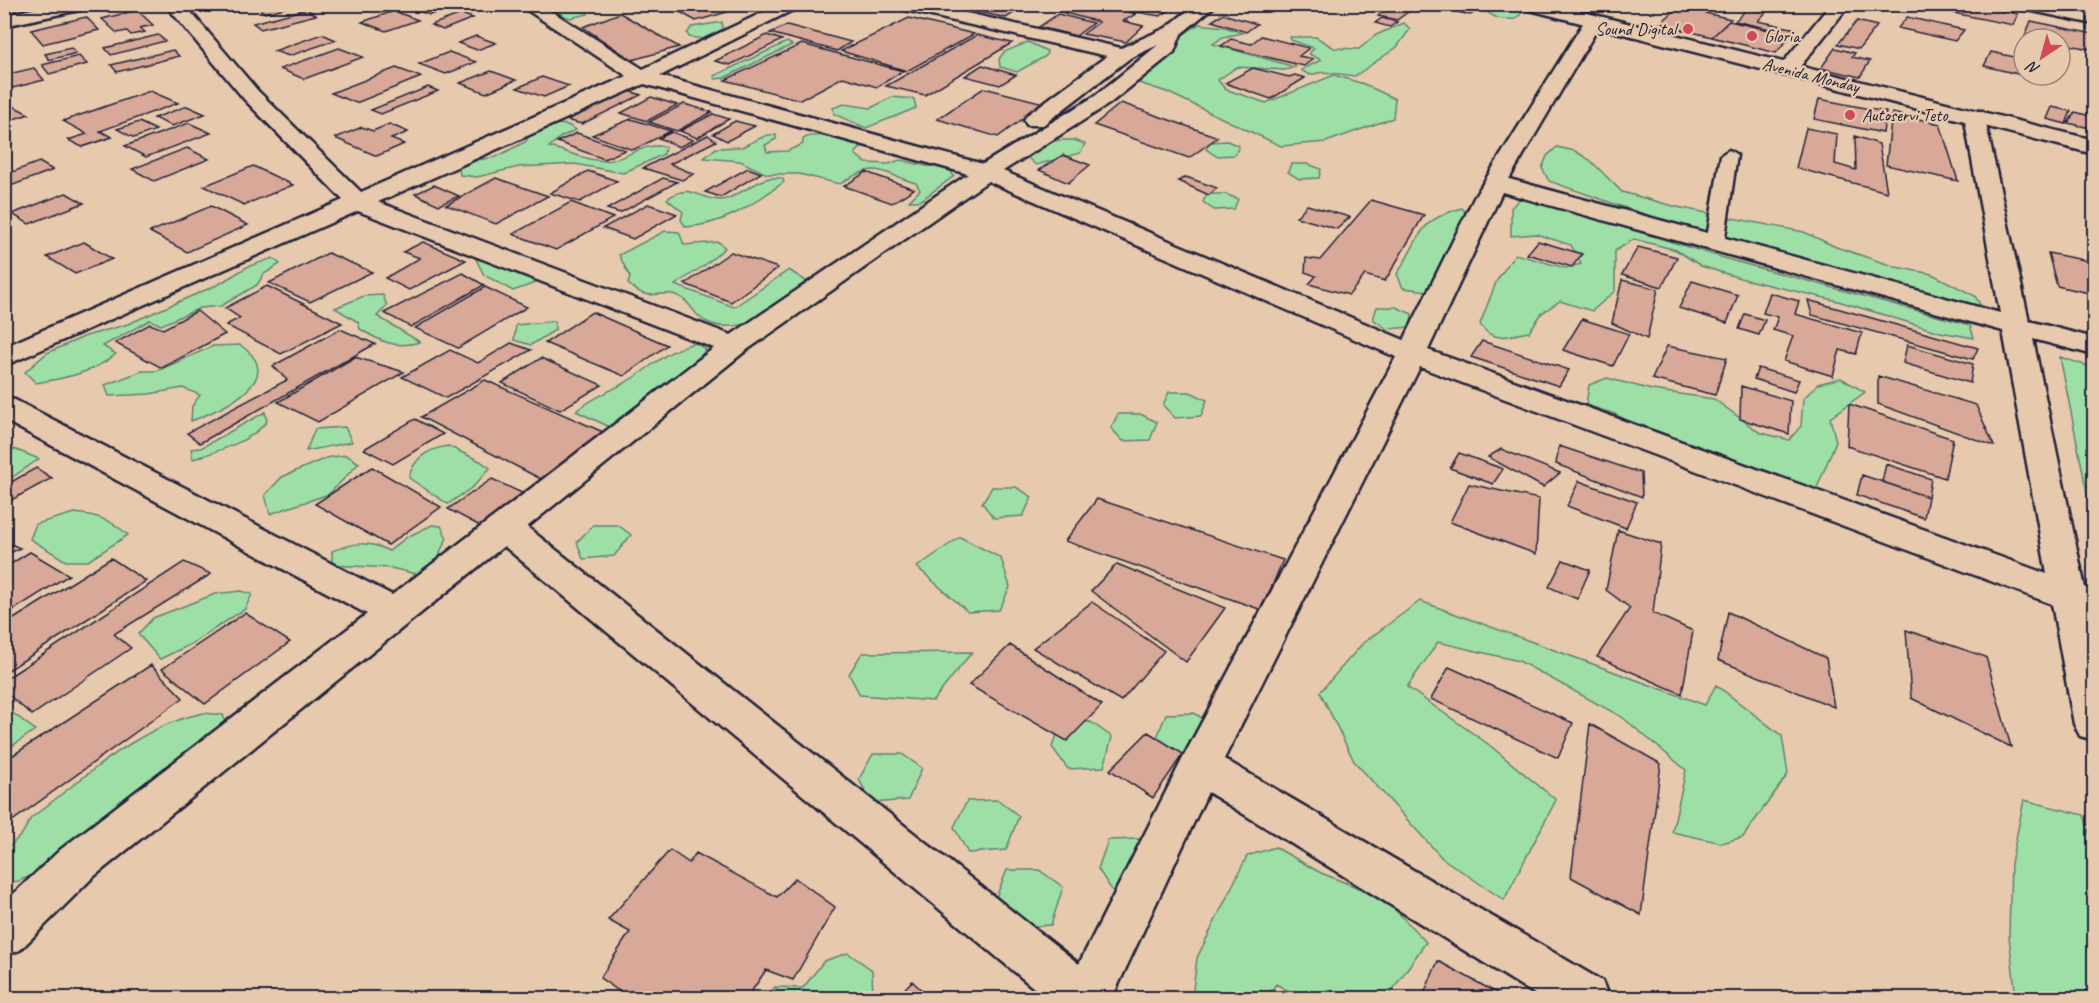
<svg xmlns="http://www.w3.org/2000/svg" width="2099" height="1003" font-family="Caveat,sans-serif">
<rect width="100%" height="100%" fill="#e7caae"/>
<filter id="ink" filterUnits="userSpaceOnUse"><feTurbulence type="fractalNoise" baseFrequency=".0167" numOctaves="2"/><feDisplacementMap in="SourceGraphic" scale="12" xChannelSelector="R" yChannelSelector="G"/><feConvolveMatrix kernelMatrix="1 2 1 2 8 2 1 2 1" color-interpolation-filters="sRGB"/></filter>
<g filter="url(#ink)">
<path fill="#9edfa8" stroke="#608072" stroke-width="1.5" d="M537,5H583L588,14L570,18Z
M1481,6H1508L1524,11L1515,19C1499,20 1492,18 1481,6Z
M722,22L723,29L705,39L689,37L687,33L692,27Z
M1404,23L1410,29L1397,47L1355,76L1323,72L1309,75L1301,70L1321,60L1309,54L1314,48L1291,40L1290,37H1316L1334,48L1359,49L1376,35Z
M1199,24L1225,27L1242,33L1223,37L1213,44L1295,67L1285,70L1237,67L1218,80L1225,89L1266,103L1334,75L1364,84L1395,99L1393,118L1326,142L1281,146L1167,92L1139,83C1152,58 1176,38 1199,24Z
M787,42L792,45L724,78L715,79L714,76Z
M1028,42L1047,51L1046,56L1017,72L1000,67L999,59L1004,52Z
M892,97L914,99L916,108L866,128L834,114L833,108L844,104L871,108Z
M557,124L568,125L576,130L561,137L549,147C569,151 592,164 612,160C631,156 646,142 665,147L664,154L623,173L575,164L519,167L477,177L460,175L459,168L477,160L496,157L525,142L530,135Z
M767,135H776V139L765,145L767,152L787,151L803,144V139C816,130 847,140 861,147L855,154L866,163L889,164L900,160L927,166L948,167L954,176L920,201H909L920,190L916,183C878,172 876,160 840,184L799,174H767L740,161L704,158L716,148L742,147Z
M1058,140H1074L1085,144L1080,153L1036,165L1020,151Z
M1227,141L1239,146L1235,155L1216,156L1206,149L1210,142Z
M1557,147L1575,151L1590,160L1622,192L1677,207L1804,232L1836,247L1896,267L1932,274L1975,296L1984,311L1760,246L1686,229L1549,181L1542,168L1547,156Z
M1291,164H1308L1321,169L1319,178L1299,179L1288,172Z
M769,178H782L784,182C751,205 727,224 686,227L681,220L683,212L667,199C692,180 702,204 726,199C737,196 755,182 769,178Z
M1207,194H1225L1238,199L1234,209L1214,210L1203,202Z
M1522,196L1734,261L1970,325L1974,338L1940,332L1838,301L1743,279L1701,266L1676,250L1634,239L1615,251V291L1592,311L1560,301L1542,313L1529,332C1510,335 1491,344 1480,324L1497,280L1515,254L1565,268L1581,264L1571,245L1536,234L1511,236V208Z
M1462,208L1470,218L1456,272L1428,291L1403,288L1397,274C1422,237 1415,221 1462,208Z
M665,231L679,232L684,245L719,242L725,248L705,265L675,285L734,307L789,270L809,283C779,303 745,339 707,322C694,317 692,303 680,297C669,290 655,297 644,294C639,293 632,287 628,284L630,277L619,255Z
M273,258L280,264L264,274L257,285L221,306L200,308L161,325L150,320L103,346L116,354C93,373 66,378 36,383L25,372L47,353L86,336L128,324L219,284L247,267Z
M476,259C493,260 526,269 535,283L513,291L484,275Z
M383,295L387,306L377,316L420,342C396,349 381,342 360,329L358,322L335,308L364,296Z
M1377,307H1396L1412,314L1411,327L1387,329L1373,319Z
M555,321V330L531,345L514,340L516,325Z
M695,343L706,349L695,363L612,428L576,411C590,400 605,393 621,385C648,371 665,350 695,343Z
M240,345C291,379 220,410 191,421L192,406L200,395L183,388L149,394L109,396L105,385L142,371H157L213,346Z
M2060,357L2094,368V528Z
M1607,378L1652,390L1714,399L1759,432L1789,440L1801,426L1803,399L1818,384L1841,378L1865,392L1830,418L1836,441L1814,495L1666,442L1615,414L1586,405L1589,385Z
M1169,392H1190L1207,400L1201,416L1175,418L1163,405Z
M265,412L267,421C251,442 218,451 193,459L191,449L201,448Z
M1118,414H1140L1157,422L1150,440L1123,441L1111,428Z
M345,427L352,442L306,451L315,429Z
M448,446L480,461L490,468L474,486L448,504L409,478C413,458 428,449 448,446Z
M14,449L39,459L5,482V453Z
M346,455L359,463L329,494L270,514L265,495L282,477L326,458Z
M992,487H1016L1032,497L1023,516L994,518L982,503Z
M74,513C97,515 111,520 128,535L88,561H66L30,539L36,524Z
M432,525L441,526L447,538L440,552L439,564L420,575L391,568L332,565V551C354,543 367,540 389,551L407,537Z
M593,525H618L631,535L614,556L583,559L577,542Z
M960,537L1001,558L1010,587L999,610L968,612L917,567Z
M241,591L252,594L245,609L191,644L160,659L138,634L153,618L215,594Z
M1420,601L1705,705L1716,685L1782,736L1788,774L1743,837L1722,843L1672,832L1686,770L1622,717L1519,661L1438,642L1407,687L1488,744L1556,800L1504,900L1442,858L1354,761L1320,692L1363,643Z
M972,652L933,701L860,695L849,674L862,653Z
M5,707L35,730L5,751H4Z
M204,713L223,715L227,728L58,864L19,881L5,883L4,852L22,834L31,818C83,779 139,725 204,713Z
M1194,713L1216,727L1209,756L1175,759L1157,737L1166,714Z
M1091,722L1112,737L1104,767L1068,769L1052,747L1062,723Z
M873,754H902L922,768L908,800L871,803L859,779Z
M998,800L1019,816L1006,850L968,853L954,827L967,801Z
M2024,800L2084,815L2094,849V998H2016L2009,936L2011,863Z
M1139,839L1163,857L1115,895L1098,869L1108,840Z
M1275,847L1321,873L1384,898L1426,942L1387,998H1301L1276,984L1267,998H1192L1197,958L1247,856Z
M1007,870H1039L1063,887L1051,925L1011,928L995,900Z
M848,953L872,970L873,998H765L775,987L803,988L824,961Z"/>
<path fill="#d8a898" stroke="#22223b" stroke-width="1.5" d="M263,4H300L265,13L256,6Z
M418,4H458L430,15L409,8Z
M613,4H644L631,10Z
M665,4H714L727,12L696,21Z
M981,4H1028L1006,18L971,10Z
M1030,4H1075L1063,12Z
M1080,4H1103L1136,14L1123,21L1143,26L1126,42L1083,34L1099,22L1065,13Z
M1126,4H1155L1173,8L1160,16L1119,9Z
M1303,4H1334L1325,10Z
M1391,4H1405L1416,6L1397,20L1378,16Z
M1455,4H1469L1483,8L1470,15L1449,10Z
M1912,4H1953L1949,12Z
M1958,4H1971L2018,14L2013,25L1953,13Z
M1679,7L1731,19L1712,37L1659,24Z
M1748,8L1766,12L1758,21L1796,29L1791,34L1735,21Z
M307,9L316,15L261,29L253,23Z
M137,10L153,25L140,28L145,32L131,35L127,31L117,33L102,19Z
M394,11L418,20L386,31L362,22Z
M620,13L679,47L632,60L583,27Z
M461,14L473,18L443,30L431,25Z
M1058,14L1093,23L1076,36L1039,27Z
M1223,14L1257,24L1246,32L1212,21Z
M86,17L99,30L43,44L31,30Z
M1907,17L1964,30L1955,41L1898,28Z
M909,18L974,34L907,71L841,51Z
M1382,18L1397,22L1390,27L1375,23Z
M1729,21L1791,35L1776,53L1712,37Z
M1857,21L1877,26L1859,49L1838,44Z
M2031,21L2094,34V50L2060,43V39L2025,36Z
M787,25L851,42L837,51L770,33Z
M322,34L336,40L289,56L274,51Z
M158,35L165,41L111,55L105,48Z
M767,35L782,40L730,65L715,61Z
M977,35L1012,43L925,95L886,86Z
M476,36L496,43L477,50L458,43Z
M1261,36L1309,48L1299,56L1313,59L1304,66L1221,46L1231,39L1251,44Z
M802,44L903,71L877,87L843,77L800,100L725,80Z
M71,48L76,53L49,60L45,54Z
M339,48L363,57L304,79L280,69Z
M1835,48L1855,53L1852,57L1870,61L1860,77L1821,68Z
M173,50L179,56L117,72L111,65Z
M449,52L476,62L446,74L419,64Z
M1991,52L2024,59L2018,74L1984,66Z
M79,56L87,64L49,74L42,65Z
M982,65L1016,75L1000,85L965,76Z
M34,68L44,80L13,88L4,77V75Z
M396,68L421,77L356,103L331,93Z
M1253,68L1289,77L1295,75L1305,78L1271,99L1225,83Z
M491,71L516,80L486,93L460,83Z
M542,77L569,86L544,97L517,88Z
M428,87L438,91L381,114L371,110Z
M984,88L1044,103L998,137L937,119Z
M150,91L178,103L100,131L112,137L82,147L68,140L87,134L63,121Z
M629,91L641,95L582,124L566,120Z
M651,97L677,105L647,121L621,113Z
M1819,99L1886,112L1883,133L1814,119Z
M1121,103L1218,137L1189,158L1094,125Z
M684,104L712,112L677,131L649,122Z
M11,105L29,114L4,122V107Z
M187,106L205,114L172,126L154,118Z
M2052,107L2071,111L2066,124L2047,119Z
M2075,112L2094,117V129L2068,123Z
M1892,113L1940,124L1958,181L1886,165Z
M713,114L729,119L697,138L680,131Z
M631,119L671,131L633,150L592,135Z
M735,121L755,126L727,141L713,134Z
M139,122L156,130L134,138L117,129Z
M189,123L211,133L146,157L125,146Z
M389,124L408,132L391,139L404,144L377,156L335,138L362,127L373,131Z
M1806,128L1837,134L1835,164L1856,170L1855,136L1879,144L1887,192L1796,168Z
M672,132L693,140L679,147L659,138Z
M577,133L625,150L604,159L557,142Z
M708,135L716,141L670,164L694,174L682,180L643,168Z
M187,148L209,159L154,181L132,169Z
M1063,155L1090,165L1068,183L1039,170Z
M39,162L53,170L8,187L4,185V175Z
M253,166L293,185L244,205L204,186Z
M748,168L761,173L721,197L705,192Z
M588,171L617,181L580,202L550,193Z
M866,172L914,189L892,203L844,186Z
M1186,177L1217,188L1209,195L1178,181Z
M496,178L548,196L496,224L446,205Z
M663,178L677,182L620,213L607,209Z
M434,185L459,196L439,205L415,194Z
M66,193L84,203L29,224L12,214Z
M1371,200L1424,215L1385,281L1365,275L1349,295L1309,284L1316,276L1305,272L1306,258L1320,260Z
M571,202L613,218L556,250L513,234Z
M648,204L677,214L633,239L603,228Z
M1307,205L1350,217L1337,229L1296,217Z
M211,206L248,225L187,252L150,232Z
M1538,241L1582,254L1572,267L1527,254Z
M84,242L112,259L75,274L47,257Z
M423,242L466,260L409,290L385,278L420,258L403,252Z
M1638,247L1677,257L1662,287L1622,275Z
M731,252L778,268L731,302L685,284Z
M328,253L372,272L310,302L269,283Z
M2048,253L2094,262V294L2057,286Z
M463,273L484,285L411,327L384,313Z
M1622,280L1658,289L1647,339L1612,323Z
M1692,281L1738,295L1727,323L1679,308Z
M267,286L342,323L281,354L226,325L240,318L225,308Z
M485,287L527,307L458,348L415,328Z
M1770,293L1799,301L1795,314L1862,333L1856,354L1840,350L1833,376L1784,361L1793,336L1773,330L1778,317L1763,313Z
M1808,300L1978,348L1973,359L1812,315Z
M197,311L225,334L162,368L115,343L150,324L163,329Z
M592,312L667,345L624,376L545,343Z
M1745,314L1765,320L1759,335L1739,329Z
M1582,319L1629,334L1613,366L1563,350Z
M340,329L375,344L200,443L187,433L287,380L273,366Z
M1482,341L1569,370L1559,386L1471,357Z
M511,343L531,350L446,398L402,377L450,350L478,363Z
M1907,345L1973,364L1970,383L1903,363Z
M1667,346L1727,358L1715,395L1652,379Z
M355,357L404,372L318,422L278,402Z
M541,358L602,385L560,410L502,383Z
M1758,368L1799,380L1794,392L1754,379Z
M1878,376L1976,405L1994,446L1878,404Z
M485,380L603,432L541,479L421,417Z
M1741,386L1791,401L1789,434L1740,419Z
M1849,404L1953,439L1945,478L1847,446Z
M415,419L443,434L393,464L364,449Z
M1559,446L1641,473L1642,497L1556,464Z
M1501,449L1560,473L1543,487L1488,457Z
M1459,453L1503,469L1493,484L1450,468Z
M1886,464L1931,479L1928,497L1882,482Z
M372,467L441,507L388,545L315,504Z
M36,468L52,478L4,504V486Z
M1862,475L1928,497L1924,518L1857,495Z
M492,479L526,495L482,527L448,509Z
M1579,481L1637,502L1626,528L1567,506Z
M1469,484L1539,499L1536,554L1450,522Z
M1097,499L1283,560L1262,610L1065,541Z
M1618,530L1661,544L1653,613L1693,631L1682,694L1597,657L1630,608L1606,590Z
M4,541L20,548L4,556Z
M30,552L69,575L4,616V568Z
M111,558L146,581L4,673V625Z
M1563,560L1590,570L1577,599L1549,587Z
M184,562L211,574L114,634L131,648L32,715L4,691V680Z
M1117,564L1225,608L1186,662L1091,591Z
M1092,602L1164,651L1121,701L1033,648Z
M1728,612L1826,658L1834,707L1718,660Z
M245,613L290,642L205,704L162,669Z
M1906,630L1986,657L2011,747L1911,698Z
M1010,645L1102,705L1067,741L969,685Z
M151,665L183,698L4,827V761Z
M1449,667L1573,723L1558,758L1431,699Z
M1590,724L1661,764L1641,915L1571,877Z
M1148,732L1183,754L1153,798L1110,770Z
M670,850L689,863L696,853L777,897L795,878L835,907L793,980L766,970L747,998H629L600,978L630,932L608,920Z
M1438,961L1506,998H1422Z
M912,981L930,998H896Z"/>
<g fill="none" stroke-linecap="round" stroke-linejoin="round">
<g stroke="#22223b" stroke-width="5">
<path id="service" d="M1729,150L1737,155L1724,244L1715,249L1706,244L1721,155Z"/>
</g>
<g stroke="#22223b" stroke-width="5">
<path id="minor" d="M56,4H92L89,8L4,26V15Z
M165,4H184L258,91L361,192L627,76L518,4H540L643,69L781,4H805L660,76L983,164L1095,96L1158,45L1130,58L1043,125H1027L1024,120L1027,115L1107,56L901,9L892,4H927L1121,48L1166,28L1196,4H1217L1181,34L1174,52L1109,104L1003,171L1404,340L1474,198L1587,17H1599L1602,21L1509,179L2000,313L1964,116L1967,111H1983L2029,321L2094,338V355L2033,339L2085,588L2094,591V618H2091L2094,632V740L2080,736L2074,724L2052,604L1420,367L1224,759L1602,981L1609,998H1541L1208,792L1112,998H1046L504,546L92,878L20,950L4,956V903L60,850L367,614L4,420V398L15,400L392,595L714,348L358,211L4,366V347L343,200L244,99ZM644,84L968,174L731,335L378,202ZM988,181L1396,357L1185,754L1079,964L527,527L744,352ZM1502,192L2003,331L2047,574L1428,350Z
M1831,4H1850L1795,73H1781L1778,69L1781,65Z
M2014,4H2051L2094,14V24L2023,9Z"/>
</g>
<g stroke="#22223b" stroke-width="5">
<path id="secondary" d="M1519,4H1551L2094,140V154L1522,8Z"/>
</g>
<use href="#service" fill="#e7caae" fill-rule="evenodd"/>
<use href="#minor" fill="#e7caae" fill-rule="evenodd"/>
<use href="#secondary" fill="#e7caae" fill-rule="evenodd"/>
</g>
</g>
<g fill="#d1495b" stroke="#e7caae" stroke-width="2">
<circle cx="1688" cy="29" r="6"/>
<circle cx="1752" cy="36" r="6"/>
<circle cx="1850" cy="115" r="6"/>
</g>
<g text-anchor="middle" stroke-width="4.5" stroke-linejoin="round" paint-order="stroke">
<g font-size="18" fill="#22223b" stroke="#e7caae" text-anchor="start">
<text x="1676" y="35" text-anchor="end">Sound Digital</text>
<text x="1764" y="42">Gloria</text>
<text x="1862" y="121">Autoservi Teto</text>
</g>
<g font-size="18" fill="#22223b" stroke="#e7caae">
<text transform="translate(1811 75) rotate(14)" y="6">Avenida Monday</text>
</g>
</g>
<rect width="2099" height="1003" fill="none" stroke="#e7caae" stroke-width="24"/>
<rect x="12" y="12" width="2075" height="979" fill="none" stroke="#22223b" stroke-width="2" filter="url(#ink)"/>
<g transform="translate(2042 57) rotate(216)"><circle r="28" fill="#e7caae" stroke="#988780" stroke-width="1.5"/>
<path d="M0-4.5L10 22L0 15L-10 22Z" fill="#d1495b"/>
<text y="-9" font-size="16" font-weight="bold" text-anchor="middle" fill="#22223b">N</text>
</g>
</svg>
